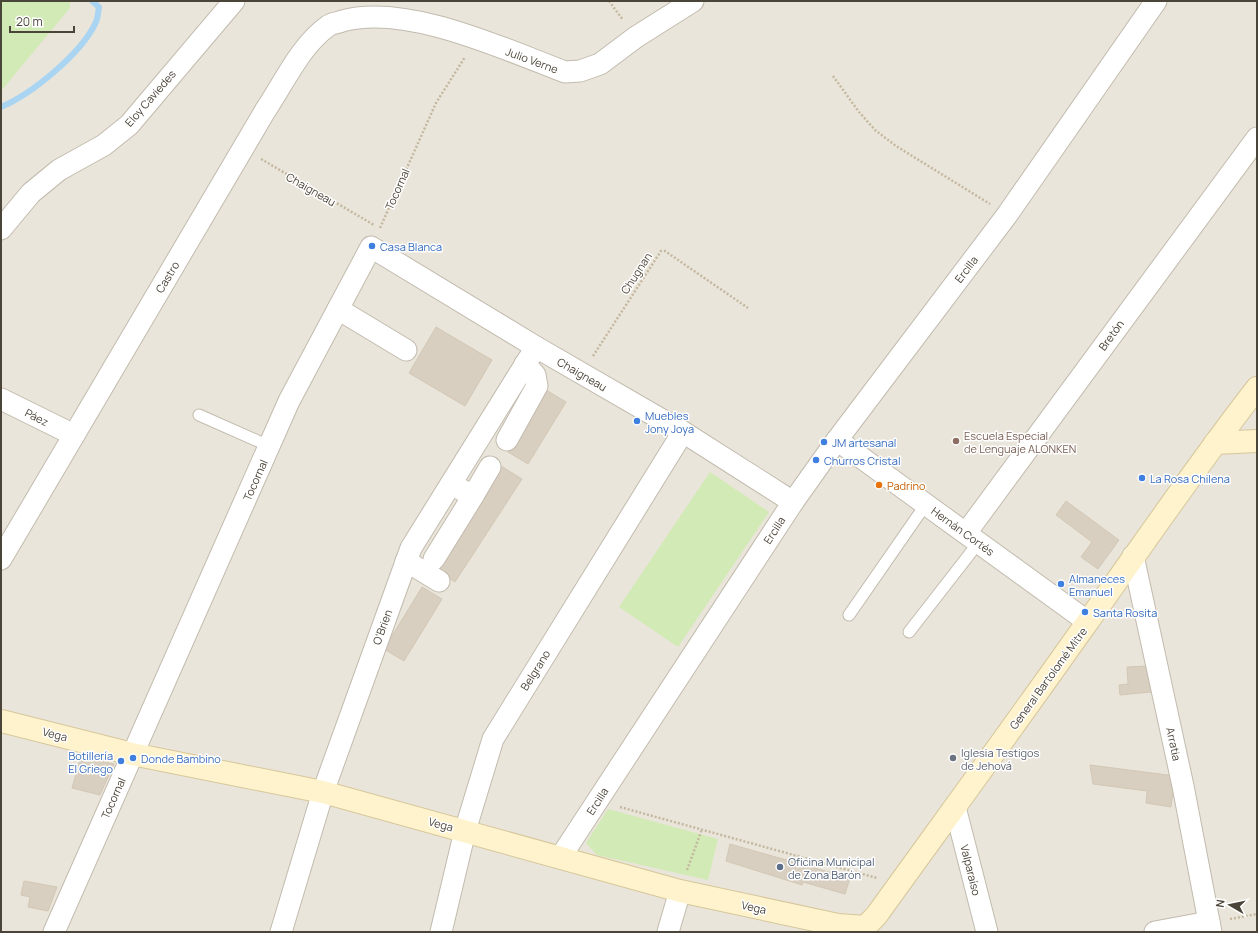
<svg xmlns="http://www.w3.org/2000/svg" width="1258" height="933" viewBox="0 0 1258 933" font-family="Manrope,sans-serif">
<style>
.residential{fill:#eae5da}
.green{fill:#d2eab5}
.lines{fill:none;stroke-linecap:round;stroke-linejoin:round}
.stream{stroke:#a9d4f2;stroke-width:6}
.building{fill:#d8cfc1;stroke:#d3c7b4}
.lane-casing{stroke:#c2bbae;stroke-width:13}
.street-casing{stroke:#c2bbae;stroke-width:23}
.secondary-casing{stroke:#d6c79b;stroke-width:24}
.path{stroke:#c4b79f;stroke-width:2.5;stroke-dasharray:2 2;stroke-linecap:butt}
.lane{stroke:#fff;stroke-width:11}
.street{stroke:#fff;stroke-width:21}
.secondary{stroke:#fff3cd;stroke-width:22}
.shop-dot{fill:#3f7fe0;stroke:#fff;stroke-width:1.5}
.education-dot{fill:#8d6e63;stroke:#fff;stroke-width:1.5}
.food-dot{fill:#e8710a;stroke:#fff;stroke-width:1.5}
.worship-dot{fill:#6b7280;stroke:#fff;stroke-width:1.5}
.service-dot{fill:#5c6f8a;stroke:#fff;stroke-width:1.5}
.labels{text-anchor:middle;dominant-baseline:central;stroke-width:3;stroke-linejoin:round;paint-order:stroke}
.street-label{font-size:11px;fill:#4b4439;stroke:#fff}
.shop-label{font-size:11px;fill:#366cbe;stroke:#fff;text-anchor:start}
.education-label{font-size:11px;fill:#785e54;stroke:#fff;text-anchor:start}
.food-label{font-size:11px;fill:#c56008;stroke:#fff;text-anchor:start}
.worship-label{font-size:11px;fill:#5b616d;stroke:#fff;text-anchor:start}
.service-label{font-size:11px;fill:#4e5e75;stroke:#fff;text-anchor:start}
</style>
<rect width="100%" height="100%" fill="#f6f3ec"/>
<polygon class="residential" points="62,1 1257,1 1257,932 1,932 1,79"/>
<g class="green">
<polygon points="1,1 70,1 70,8 1,91"/>
<polygon points="710,472 769,512 678,647 619,607"/>
<polygon points="608,809 718,839 708,880 597,855 586,843"/>
</g>
<g class="lines">
<path class="stream" d="M 1,107 C 32,94 82,53 96,22 C 98,18 98,12 99,7 L 92,1"/>
</g>
<g class="building">
<polygon points="436,327 492,360 465,406 409,373"/>
<polygon points="546,390 566,402 528,464 508,452"/>
<polygon points="501,466 522,479 455,582 434,568"/>
<polygon points="1066,501 1119,540 1098,569 1081,557 1092,542 1056,515"/>
<polygon points="422,587 442,599 404,661 384,649"/>
<polygon points="1147,666 1151,692 1120,695 1119,685 1128,684 1127,667"/>
<polygon points="81,756 114,764 100,795 72,788"/>
<polygon points="1090,765 1175,776 1171,807 1146,803 1147,791 1093,784"/>
<polygon points="730,844 850,878 845,894 803,882 802,885 726,861"/>
<polygon points="24,881 57,887 48,911 28,907 30,897 21,895"/>
</g>
<g class="lines">
<defs>
<g id="lane">
<polyline points="199,415 269,446"/>
<polyline points="849,615 926,504"/>
<polyline points="909,632 979,542"/>
</g>
<g id="street">
<polyline points="1,229 31,193 59,170 104,145 129,125 234,1"/>
<polyline points="338,309 406,350"/>
<polyline points="1,399 74,435"/>
<polyline points="507,440 537,386 535,375 525,364"/>
<polyline points="837,440 1088,622"/>
<polyline points="473,496 490,467"/>
<polyline points="966,533 1257,138"/>
<polyline points="1133,556 1183,786 1211,932"/>
<path d="M 1,559 L 265,111 C 284,83 300,46 328,26 C 332,23 338,23 342,21 C 406,3 504,49 565,72 L 580,71 L 600,64 L 636,37 L 693,1"/>
<polyline points="434,559 473,496 451,484"/>
<polyline points="406,561 439,581"/>
<polyline points="955,807 987,932"/>
<polyline points="560,858 793,502 837,440 1007,215 1156,1"/>
<polyline points="54,932 289,401 371,247 536,347 683,432 793,502"/>
<polyline points="281,932 323,792 411,548 536,347"/>
<polyline points="441,932 465,831 493,739 683,432"/>
<polyline points="668,932 680,891"/>
<polyline points="1155,932 1209,922"/>
</g>
<g id="secondary">
<polyline points="1215,443 1257,441"/>
<path d="M 1,721 L 132,754 L 323,792 L 680,891 L 838,925 L 865,927 L 876,916 C 946,819 1017,722 1086,624 C 1143,545 1197,465 1257,388"/>
</g>
</defs>
<use href="#lane" class="lane-casing"/>
<use href="#street" class="street-casing"/>
<use href="#secondary" class="secondary-casing"/>
<g class="path">
<polyline points="609,1 623,20"/>
<polyline points="833,76 859,112 875,130 896,146 990,204"/>
<polyline points="261,159 374,225"/>
<polyline points="380,228 436,103 465,57"/>
<polyline points="593,356 661,251 665,251 748,308"/>
<polyline points="620,807 877,878"/>
<polyline points="687,870 702,829"/>
<polyline points="1230,919 1257,914"/>
</g>
<use href="#lane" class="lane"/>
<use href="#street" class="street"/>
<use href="#secondary" class="secondary"/>
</g>
<g class="shop-dot">
<circle cx="372" cy="246" r="4"/>
<circle cx="637" cy="421" r="4"/>
<circle cx="824" cy="442" r="4"/>
<circle cx="816" cy="460" r="4"/>
<circle cx="1142" cy="478" r="4"/>
<circle cx="1061" cy="584" r="4"/>
<circle cx="1085" cy="612" r="4"/>
<circle cx="133" cy="758" r="4"/>
<circle cx="121" cy="761" r="4"/>
</g>
<circle class="education-dot" cx="956" cy="441" r="4"/>
<circle class="food-dot" cx="879" cy="485" r="4"/>
<circle class="worship-dot" cx="953" cy="758" r="4"/>
<circle class="service-dot" cx="780" cy="867" r="4"/>
<g class="labels">
<g class="street-label">
<text transform="translate(532 60) rotate(20)">Julio Verne</text>
<text transform="translate(150 98) rotate(-49)">Eloy Caviedes</text>
<text transform="translate(311 189) rotate(30)">Chaigneau</text>
<text transform="translate(397 189) rotate(-66)">Tocornal</text>
<text transform="translate(966 269) rotate(-53)">Ercilla</text>
<text transform="translate(636 273) rotate(-57)">Chugnan</text>
<text transform="translate(167 277) rotate(-59)">Castro</text>
<text transform="translate(1111 335) rotate(-54)">Bretón</text>
<text transform="translate(582 374) rotate(30)">Chaigneau</text>
<text transform="translate(37 417) rotate(27)">Páez</text>
<text transform="translate(255 480) rotate(-66)">Tocornal</text>
<text transform="translate(774 530) rotate(-57)">Ercilla</text>
<text transform="translate(963 531) rotate(36)">Hernán Cortés</text>
<text transform="translate(382 627) rotate(-70)">O'Brien</text>
<text transform="translate(535 670) rotate(-58)">Belgrano</text>
<text transform="translate(1048 678) rotate(-54)">General Bartolomé Mitre</text>
<text transform="translate(55 734) rotate(14)">Vega</text>
<text transform="translate(1174 744) rotate(78)">Arratia</text>
<text transform="translate(113 798) rotate(-66)">Tocornal</text>
<text transform="translate(597 801) rotate(-57)">Ercilla</text>
<text transform="translate(441 824) rotate(15)">Vega</text>
<text transform="translate(971 870) rotate(76)">Valparaíso</text>
<text transform="translate(754 907) rotate(12)">Vega</text>
</g>
<g class="shop-label">
<text x="380" y="246">Casa Blanca</text>
<text x="645" y="415">Muebles<tspan x="645" dy="13">Jony Joya</tspan></text>
<text x="832" y="442">JM artesanal</text>
<text x="824" y="460">Churros Cristal</text>
<text x="1150" y="478">La Rosa Chilena</text>
<text x="1069" y="578">Almaneces<tspan x="1069" dy="13">Emanuel</tspan></text>
<text x="1093" y="612">Santa Rosita</text>
<text x="113" y="755" text-anchor="end">Botillería<tspan x="113" dy="13">El Griego</tspan></text>
<text x="141" y="758">Donde Bambino</text>
</g>
<g class="education-label">
<text x="964" y="435">Escuela Especial<tspan x="964" dy="13">de Lenguaje ALONKEN</tspan></text>
</g>
<g class="food-label">
<text x="887" y="485">Padrino</text>
</g>
<g class="worship-label">
<text x="961" y="752">Iglesia Testigos<tspan x="961" dy="13">de Jehová</tspan></text>
</g>
<g class="service-label">
<text x="788" y="861">Oficina Municipal<tspan x="788" dy="13">de Zona Barón</tspan></text>
</g>
</g>
<rect width="1258" height="933" fill="none" stroke="#4b4439" stroke-width="4"/>
<g transform="translate(1230 905) rotate(279)" stroke="#ffffff" stroke-width="3" paint-order="stroke">
<path d="M0-3L7 15L0 10L-7 15Z" fill="#4b4439"/>
<text y="-6" font-size="11" font-weight="bold" text-anchor="middle" fill="#4b4439">N</text>
</g>
<path d="M10 26v6h64v-6" fill="none" stroke="#4b4439" stroke-width="2"/>
<text x="16" y="26" font-size="12" fill="#4b4439" stroke="#ffffff" stroke-width="3" paint-order="stroke">20 m</text>
</svg>
